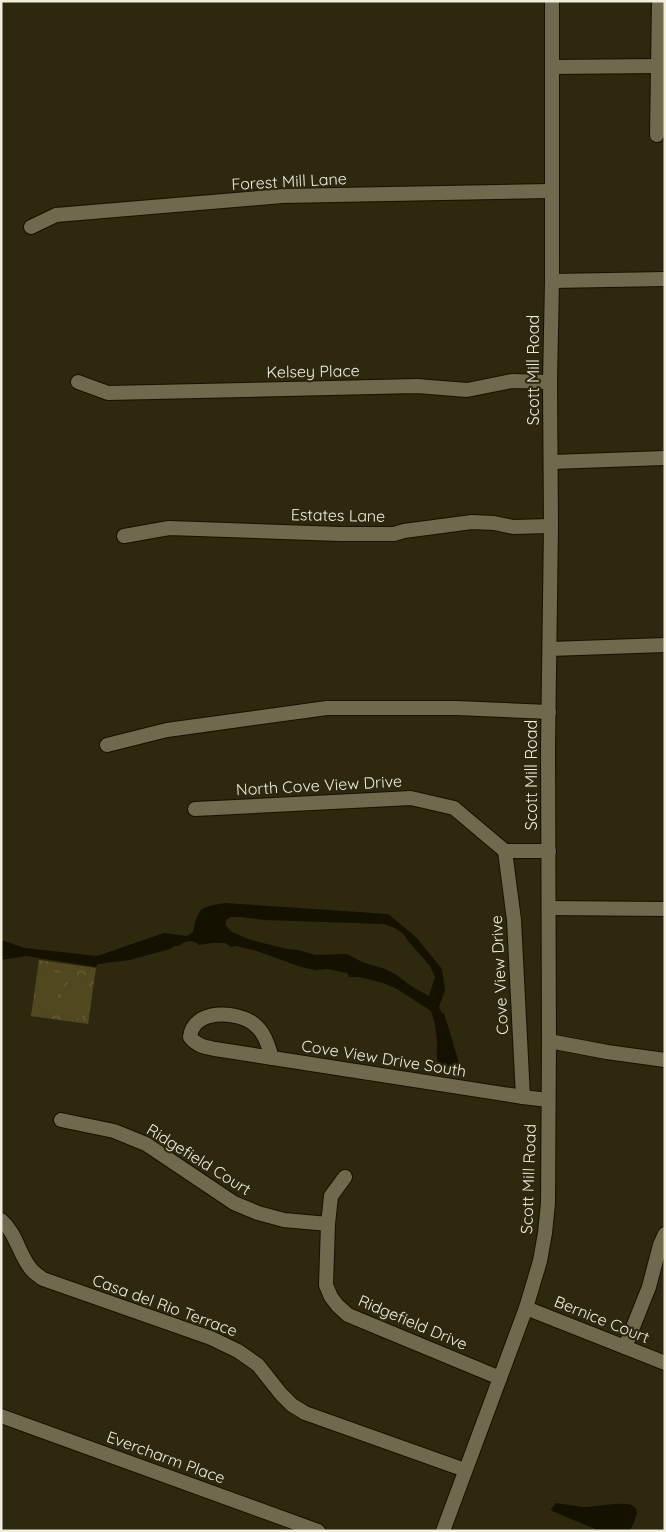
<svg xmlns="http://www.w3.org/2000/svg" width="666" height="1532" viewBox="0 0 666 1532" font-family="Quicksand,sans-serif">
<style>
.forest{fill:url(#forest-crowns)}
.garden{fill:#51481f}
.water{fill:#151101;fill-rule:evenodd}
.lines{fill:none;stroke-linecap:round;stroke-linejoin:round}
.minor-casing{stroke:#171100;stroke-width:16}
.minor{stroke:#6f694e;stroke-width:14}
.labels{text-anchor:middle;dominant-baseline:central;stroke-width:4.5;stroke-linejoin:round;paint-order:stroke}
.street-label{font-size:16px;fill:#f1eede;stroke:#2e280f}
</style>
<defs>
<pattern id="forest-crowns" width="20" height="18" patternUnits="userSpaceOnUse" patternTransform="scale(1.25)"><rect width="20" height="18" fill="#51481f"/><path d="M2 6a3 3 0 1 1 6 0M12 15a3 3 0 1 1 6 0" fill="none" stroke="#6a633f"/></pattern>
</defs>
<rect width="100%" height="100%" fill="#2e280f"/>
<polygon class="forest" points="39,960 96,968 88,1024 31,1016"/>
<g class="garden">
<polygon points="41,970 61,973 55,1015 36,1012"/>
<polygon points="69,974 88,977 82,1019 63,1016"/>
</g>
<g class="water">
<path d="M 225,903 L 388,914 L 416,937 L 442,969 L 445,990 L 439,1007 L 442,1013 L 444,1013 L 462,1073 L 439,1068 C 436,1057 437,1054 437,1044 C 437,1035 434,1018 431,1011 L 397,989 L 383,983 L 359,977 L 349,977 L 347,973 L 327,969 L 316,970 L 301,967 L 257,951 L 236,946 L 231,947 L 225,943 L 212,943 L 199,945 C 193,939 185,941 179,946 L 174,946 L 170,949 L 130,960 L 98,964 L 96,967 L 26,956 L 1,960 L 1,940 L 25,948 L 97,956 L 164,933 L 187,936 L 193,932 C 198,908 200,907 225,903 ZM 231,917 L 241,917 L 264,920 L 384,924 C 394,927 403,931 408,941 L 430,966 L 435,977 L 429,996 L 411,986 L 395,974 L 385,969 L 362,962 L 347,954 L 315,955 L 298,950 L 287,949 L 251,940 L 232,932 L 226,926 L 226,920 Z"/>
<path d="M 556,1503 C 565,1504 574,1506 583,1507 C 594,1508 631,1498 636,1509 C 639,1514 632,1526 630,1531 L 600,1531 L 552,1511 L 551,1509 Z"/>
</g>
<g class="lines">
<defs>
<g id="minor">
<polyline points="552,67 659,66"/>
<polyline points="657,135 659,1"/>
<polyline points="31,227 56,215 282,196 551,191"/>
<polyline points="552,281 665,279"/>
<polyline points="78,382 108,393 417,386 467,390 512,381 550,382"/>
<polyline points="551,462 665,458"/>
<polyline points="124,536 169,528 340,534 394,534 404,531 472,522 494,523 513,527 551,526"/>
<polyline points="550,649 665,645"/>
<polyline points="107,745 167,730 327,708 456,708 549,712"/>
<polyline points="195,809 411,798 454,808 505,851 549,851"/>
<polyline points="505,851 514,920 523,1097"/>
<polyline points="549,908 665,909"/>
<polyline points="549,1041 607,1052 665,1060"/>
<path d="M 272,1058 C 268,1045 265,1033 254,1024 C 236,1010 193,1009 190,1037 C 197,1046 205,1047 215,1049 L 523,1097 L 548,1100"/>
<polyline points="61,1120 114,1131 146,1144 234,1203 258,1213 284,1220 328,1224"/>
<polyline points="345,1177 331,1196 328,1224 326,1285 331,1297 338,1306 348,1315 500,1378"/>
<path d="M 1,1220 C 17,1234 18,1253 31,1269 C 34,1273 39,1276 43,1279 L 211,1338 L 238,1351 L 258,1365 L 281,1394 L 292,1405 L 305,1413 L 465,1470"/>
<polyline points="526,1308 665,1363"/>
<polyline points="625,1347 649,1287 660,1245 665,1234"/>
<polyline points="1,1416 318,1531"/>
<polyline points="443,1531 526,1308 540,1261 545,1233 548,1203 549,1041 548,747 551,526 550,382 552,281 552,1"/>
</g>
</defs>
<use href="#minor" class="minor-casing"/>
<use href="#minor" class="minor"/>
</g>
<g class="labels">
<g class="street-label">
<text transform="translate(289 181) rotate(-3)">Forest Mill Lane</text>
<text transform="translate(533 370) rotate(-90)">Scott Mill Road</text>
<text transform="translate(313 371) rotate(-1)">Kelsey Place</text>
<text transform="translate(338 515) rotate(1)">Estates Lane</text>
<text transform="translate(531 775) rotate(-90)">Scott Mill Road</text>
<text transform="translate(319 785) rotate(-3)">North Cove View Drive</text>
<text transform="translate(499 975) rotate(-93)">Cove View Drive</text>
<text transform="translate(384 1058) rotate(9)">Cove View Drive South</text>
<text transform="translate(199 1159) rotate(32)">Ridgefield Court</text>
<text transform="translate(528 1179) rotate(-88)">Scott Mill Road</text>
<text transform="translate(165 1305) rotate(20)">Casa del Rio Terrace</text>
<text transform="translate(602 1319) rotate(22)">Bernice Court</text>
<text transform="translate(413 1322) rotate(23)">Ridgefield Drive</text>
<text transform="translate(166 1457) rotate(20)">Evercharm Place</text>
</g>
</g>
<rect width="666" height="1532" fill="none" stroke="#f1eede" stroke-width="5"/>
</svg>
